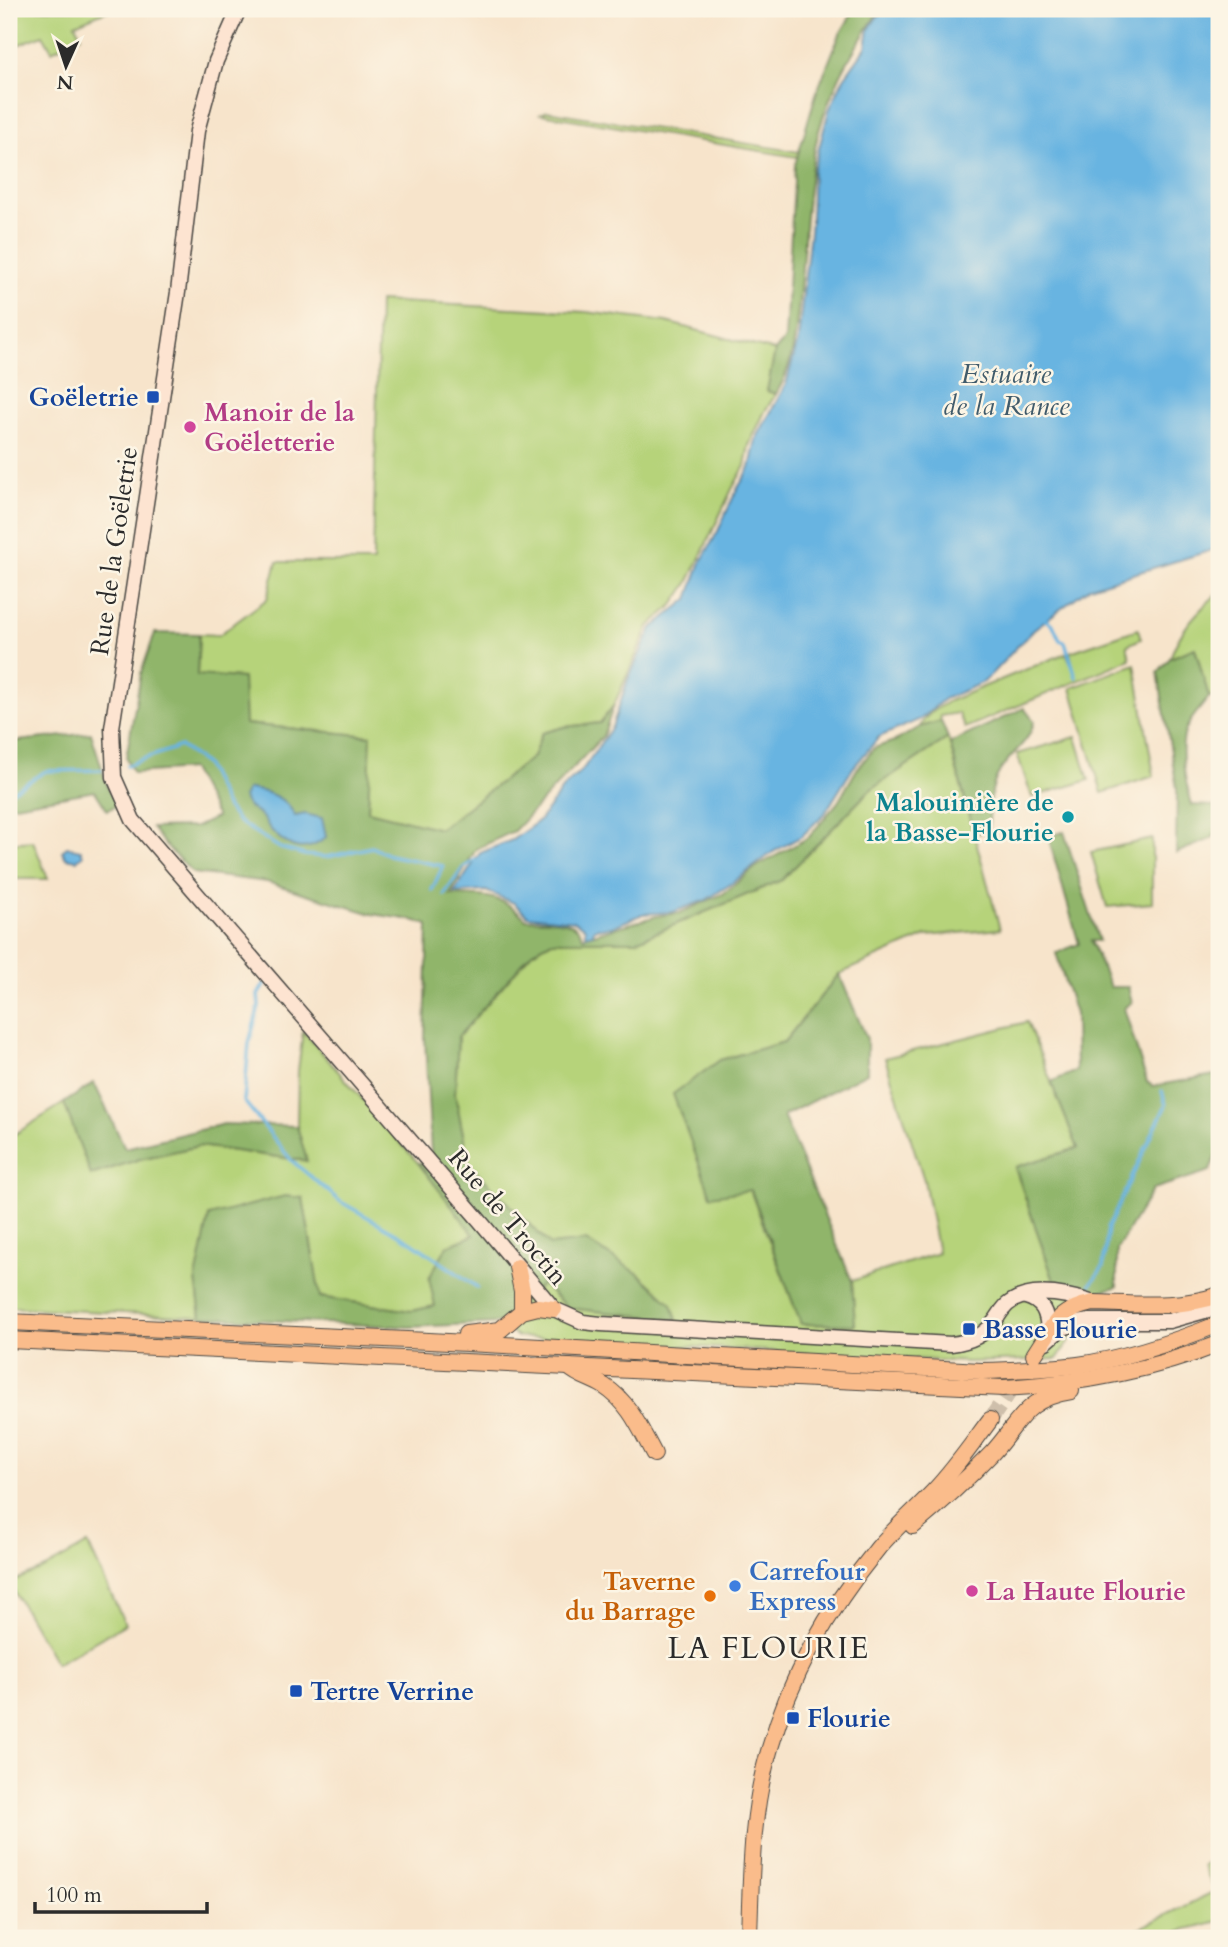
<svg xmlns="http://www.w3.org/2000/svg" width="1228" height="1947" viewBox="0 0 1228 1947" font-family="Cardo,serif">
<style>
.green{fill:#b6d37a;stroke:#707f52;stroke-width:2}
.forest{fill:#90b56a;stroke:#5e704a;stroke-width:2}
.water{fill:#67b4e1;stroke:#497086;stroke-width:2}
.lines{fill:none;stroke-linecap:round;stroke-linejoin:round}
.stream{stroke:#67b4e1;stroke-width:3.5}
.primary-tunnel{stroke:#cebfab;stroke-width:16;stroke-dasharray:16 8;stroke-linecap:butt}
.secondary-casing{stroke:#4a4743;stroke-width:17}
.primary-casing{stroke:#4a4743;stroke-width:18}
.secondary{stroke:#fde4d1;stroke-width:14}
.primary{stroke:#fabc8b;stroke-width:16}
.transit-dot{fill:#1a4fb4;stroke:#fcf5e5;stroke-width:2.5}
.hotel-dot{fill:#d1479c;stroke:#fcf5e5;stroke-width:2.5}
.culture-dot{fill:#0f9aa8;stroke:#fcf5e5;stroke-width:2.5}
.shop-dot{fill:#3f7fe0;stroke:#fcf5e5;stroke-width:2.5}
.food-dot{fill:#e8710a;stroke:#fcf5e5;stroke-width:2.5}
.labels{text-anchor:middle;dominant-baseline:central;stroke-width:5;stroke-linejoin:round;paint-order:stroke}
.transit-label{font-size:26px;font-weight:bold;fill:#164399;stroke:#fcf5e5;text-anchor:start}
.hotel-label{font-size:26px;font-weight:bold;fill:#b23c85;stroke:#fcf5e5;text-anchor:start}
.street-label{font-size:26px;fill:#2b2b2b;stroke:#fcf5e5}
.culture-label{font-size:26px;font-weight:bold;fill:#0d838f;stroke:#fcf5e5;text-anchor:end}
.shop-label{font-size:26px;font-weight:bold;fill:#366cbe;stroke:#fcf5e5;text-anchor:start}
.food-label{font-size:26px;font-weight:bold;fill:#c56008;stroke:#fcf5e5;text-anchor:end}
.water-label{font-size:28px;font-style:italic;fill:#405b6b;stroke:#fcf5e5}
.quarter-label{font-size:30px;letter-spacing:2px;fill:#2b2b2b;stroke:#fcf5e5}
</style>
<rect width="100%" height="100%" fill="#fcf5e5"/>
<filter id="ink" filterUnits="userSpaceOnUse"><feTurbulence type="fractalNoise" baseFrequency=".0143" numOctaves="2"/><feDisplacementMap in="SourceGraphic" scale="14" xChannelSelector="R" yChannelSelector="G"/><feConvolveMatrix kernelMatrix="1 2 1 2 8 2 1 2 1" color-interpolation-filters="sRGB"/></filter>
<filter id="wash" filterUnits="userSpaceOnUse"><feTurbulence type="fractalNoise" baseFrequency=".00686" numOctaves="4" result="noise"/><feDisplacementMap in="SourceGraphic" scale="28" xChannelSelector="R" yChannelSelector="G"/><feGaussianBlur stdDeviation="1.57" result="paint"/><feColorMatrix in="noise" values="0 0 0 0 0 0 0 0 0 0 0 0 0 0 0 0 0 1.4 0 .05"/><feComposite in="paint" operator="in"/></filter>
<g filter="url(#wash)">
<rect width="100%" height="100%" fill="#f7e4cb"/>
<g class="green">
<polygon points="9,9 111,9 75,24 81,36 52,51 43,35 15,46 12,38 9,39"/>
<polygon points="547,111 799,152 797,157 541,114"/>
<polygon points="379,301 586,312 666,322 775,351 767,391 776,394 765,411 749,445 745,466 732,489 688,583 673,605 649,626 614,705 600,723 564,727 542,733 533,757 440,829 368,811 370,736 245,724 197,675 199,634 219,635 267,599 277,562 373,562"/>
<path d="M 1219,592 L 1219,696 L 1209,697 L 1195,648 L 1170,658 C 1181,628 1196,613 1219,592 Z"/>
<path d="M 1138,629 L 1141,639 L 1127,645 L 1130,659 L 965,728 L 958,713 L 940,716 L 941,721 L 920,727 C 925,714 938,708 949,701 L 1066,653 L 1073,667 L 1070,652 Z"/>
<polygon points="1135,664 1154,776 1102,793 1071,688"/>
<polygon points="1076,737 1089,780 1032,797 1017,754"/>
<polygon points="948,738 1000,929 926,936 839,974 784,1042 720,1060 750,1190 801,1324 855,1325 852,1281 938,1253 924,1180 885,1058 1027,1022 1078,1148 1015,1168 1054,1281 1092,1293 1074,1333 1057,1359 968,1362 518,1337 499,1323 542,1284 568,1308 676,1319 550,1245 469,1164 455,1094 458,1037 532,952 552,941 636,941 782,880 870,790"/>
<polygon points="1152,839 1152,903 1107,907 1091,852"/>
<polygon points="33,841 48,879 9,879 9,843"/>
<polygon points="303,1031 419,1164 475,1235 435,1306 411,1311 320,1297 303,1198 196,1279 201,1317 9,1307 9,1138 64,1103 91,1175 140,1159 199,1146 306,1161 297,1126 298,1071"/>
<polygon points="88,1544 125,1624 56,1664 9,1583 45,1568"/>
<polygon points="1219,1857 1219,1921 1152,1938 1120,1938 1215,1891 1203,1865"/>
</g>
<g class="forest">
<path d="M 855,9 L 880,9 C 851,53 823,100 814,153 C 805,202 804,253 799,302 C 796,333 793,368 776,394 L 767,391 L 775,351 L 785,339 L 795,165 L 816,94 L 840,34 Z"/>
<path d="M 155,633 L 199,634 L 197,675 L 243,678 L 245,724 L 371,736 L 368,811 L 440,829 L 533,757 L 542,733 L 564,727 L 600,723 L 614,705 L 603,736 L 514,831 L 476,849 L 450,895 C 482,896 501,893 526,919 C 545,921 576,916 583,937 L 657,916 L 680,913 L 723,894 L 756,867 L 809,837 L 838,802 L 857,769 L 874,748 L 897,740 L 920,727 L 941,721 L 948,738 L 870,790 L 782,880 L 636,941 L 552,941 L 532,952 L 458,1037 L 455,1094 L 469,1164 L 550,1245 L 586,1241 L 639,1274 L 672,1304 L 677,1320 L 568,1308 L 542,1284 L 499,1323 L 409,1327 L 201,1317 L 196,1279 L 209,1216 L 285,1196 L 303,1198 L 320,1297 L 411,1311 L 435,1306 L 429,1278 L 447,1246 L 474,1235 L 419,1164 L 431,1154 L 425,1038 L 428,925 L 413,920 L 372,914 L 267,882 L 193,873 L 165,845 L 152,828 L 196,827 L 217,817 L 191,769 L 133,773 L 126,758 L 141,673 Z"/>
<path d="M 1195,648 L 1209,697 C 1202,707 1191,717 1186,729 C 1178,749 1186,785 1192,805 L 1214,806 L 1219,820 L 1219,830 L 1211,839 L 1176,853 L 1177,789 L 1158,672 L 1170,658 Z"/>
<path d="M 1024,708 L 1034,721 C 1030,743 1011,752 1000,771 C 989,788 989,812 989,831 L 974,834 L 950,743 Z"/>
<polygon points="91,733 109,791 118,805 107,810 95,791 9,806 9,742"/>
<polygon points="1064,832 1099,941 1091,941 1110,987 1128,987 1132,1002 1124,1008 1147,1082 1153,1086 1215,1075 1219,1103 1219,1147 1210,1171 1153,1189 1117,1249 1117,1287 1092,1293 1054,1281 1015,1167 1078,1148 1051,1082 1076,1071 1075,1014 1056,953 1079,944 1048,836"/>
<polygon points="839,974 867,1039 867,1073 783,1116 852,1281 855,1325 801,1324 751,1190 711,1196 673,1094 720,1060 784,1042"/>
<polygon points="94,1083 125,1148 224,1124 297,1126 307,1161 199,1146 140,1159 91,1175 64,1103"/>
</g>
<g class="water">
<polygon points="889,9 1219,9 1219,548 1090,587 1034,629 984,682 944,699 921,719 879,737 853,768 825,813 802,836 773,852 731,884 706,900 673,912 643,914 612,927 594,929 593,934 585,935 585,928 574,921 528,916 514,903 486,891 454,893 480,853 512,840 540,820 563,788 583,769 612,727 628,679 652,628 688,599 701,562 718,531 736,491 750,468 756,439 786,384 798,340 811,222 813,171 829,110 844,78 866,47 869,29 877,17"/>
<path d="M 250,789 C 271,792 286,798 295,816 L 305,814 L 322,818 L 326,837 C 307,855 289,849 272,831 C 268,827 266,821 262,817 C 254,809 246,809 243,797 L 247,790 Z"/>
<polygon points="67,847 81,850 83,856 77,860 66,858 62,851"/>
</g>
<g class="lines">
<g class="stream">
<polyline points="1046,620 1053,625 1060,640 1065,642 1076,677"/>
<path d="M 127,766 C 143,757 162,754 180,746 L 205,764 L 227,808 L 239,822 L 280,848 L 305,855 L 327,857 L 372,847 L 389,855 L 443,866 L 432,890"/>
<polyline points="9,793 46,771 102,770"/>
<polyline points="444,895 463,868 475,860"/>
<polyline points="265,983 258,995 259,1006 249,1043 244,1101 292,1161 341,1202 410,1241 477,1287"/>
<polyline points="1090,1285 1103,1267 1108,1227 1166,1105 1162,1091"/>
</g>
</g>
</g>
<g filter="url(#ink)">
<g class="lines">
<polyline class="primary-tunnel" points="990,1420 1031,1360"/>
<defs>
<g id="secondary">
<path d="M 239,9 L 216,61 L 197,131 L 178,292 L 112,728 L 114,777 L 133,820 L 480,1221 L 554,1309 L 583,1322 L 601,1324 L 951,1344 C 968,1342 984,1336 994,1322 C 999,1316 1002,1309 1008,1304 C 1030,1286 1069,1295 1094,1303"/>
<path d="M 1026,1297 C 1043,1302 1047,1313 1048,1330"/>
<polyline points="1046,1342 1061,1329 1077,1323 1090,1321 1169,1321 1219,1307"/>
</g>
<g id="primary">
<polyline points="517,1267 522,1291 522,1311"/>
<path d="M 9,1322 L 429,1341 L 981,1371 C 1013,1370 1046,1369 1078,1365 C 1127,1358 1174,1342 1219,1324"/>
<polyline points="466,1334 500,1330 522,1311 538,1307 554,1309"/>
<path d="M 9,1340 L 1003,1388 C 1078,1384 1150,1371 1219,1344"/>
<path d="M 1034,1355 C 1053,1327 1056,1310 1094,1303 C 1135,1304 1179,1309 1219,1295"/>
<path d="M 569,1367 C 580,1377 592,1378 604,1386 C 629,1402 640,1428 654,1454"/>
<path d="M 913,1526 C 941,1503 968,1478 993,1452 C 1020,1422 1025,1398 1071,1391"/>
<path d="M 749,1938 C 751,1875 751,1810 770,1748 C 791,1674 830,1607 878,1548 C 895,1528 916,1510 934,1491 C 955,1469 972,1444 990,1420"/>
</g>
</defs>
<use href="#secondary" class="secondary-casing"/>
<use href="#primary" class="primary-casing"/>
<use href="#secondary" class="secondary"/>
<use href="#primary" class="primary"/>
</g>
</g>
<g class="transit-dot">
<rect x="146" y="390" width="14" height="14" rx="3.5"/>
<rect x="962" y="1322" width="14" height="14" rx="3.5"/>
<rect x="289" y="1684" width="14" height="14" rx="3.5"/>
<rect x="786" y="1711" width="14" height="14" rx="3.5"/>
</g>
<g class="hotel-dot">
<circle cx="190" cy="427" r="7"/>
<circle cx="972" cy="1591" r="7"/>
</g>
<circle class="culture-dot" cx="1068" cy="817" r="7"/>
<circle class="shop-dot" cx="735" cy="1586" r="7"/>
<circle class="food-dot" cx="710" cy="1596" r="7"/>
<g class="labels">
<g class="transit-label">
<text x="139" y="397" text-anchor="end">Goëletrie</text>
<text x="983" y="1329">Basse Flourie</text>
<text x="310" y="1691">Tertre Verrine</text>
<text x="807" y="1718">Flourie</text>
</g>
<g class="hotel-label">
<text x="204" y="412">Manoir de la<tspan x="204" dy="30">Goëletterie</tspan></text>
<text x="986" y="1591">La Haute Flourie</text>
</g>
<g class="street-label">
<text transform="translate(114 551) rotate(-82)">Rue de la Goëletrie</text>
<text transform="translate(508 1217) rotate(50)">Rue de Troctin</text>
</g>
<g class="culture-label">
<text x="1054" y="802">Malouinière de<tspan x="1054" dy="30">la Basse-Flourie</tspan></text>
</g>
<g class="shop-label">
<text x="749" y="1571">Carrefour<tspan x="749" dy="30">Express</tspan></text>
</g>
<g class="food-label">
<text x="696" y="1581">Taverne<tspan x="696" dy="30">du Barrage</tspan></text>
</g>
<g class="water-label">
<text x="1006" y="374">Estuaire<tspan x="1006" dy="32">de la Rance</tspan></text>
</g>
<g class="quarter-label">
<text x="769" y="1648">LA FLOURIE</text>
</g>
</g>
<rect width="1228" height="1947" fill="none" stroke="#fcf5e5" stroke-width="35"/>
<g transform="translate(66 66) rotate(183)" stroke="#fcf5e5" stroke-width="5" paint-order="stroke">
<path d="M0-5L12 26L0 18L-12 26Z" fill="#2b2b2b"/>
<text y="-10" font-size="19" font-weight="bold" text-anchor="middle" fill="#2b2b2b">N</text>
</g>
<path d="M35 1902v10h172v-10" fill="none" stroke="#2b2b2b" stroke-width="3.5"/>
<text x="46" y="1902" font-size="21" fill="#2b2b2b" stroke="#fcf5e5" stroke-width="5" paint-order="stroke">100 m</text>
</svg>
